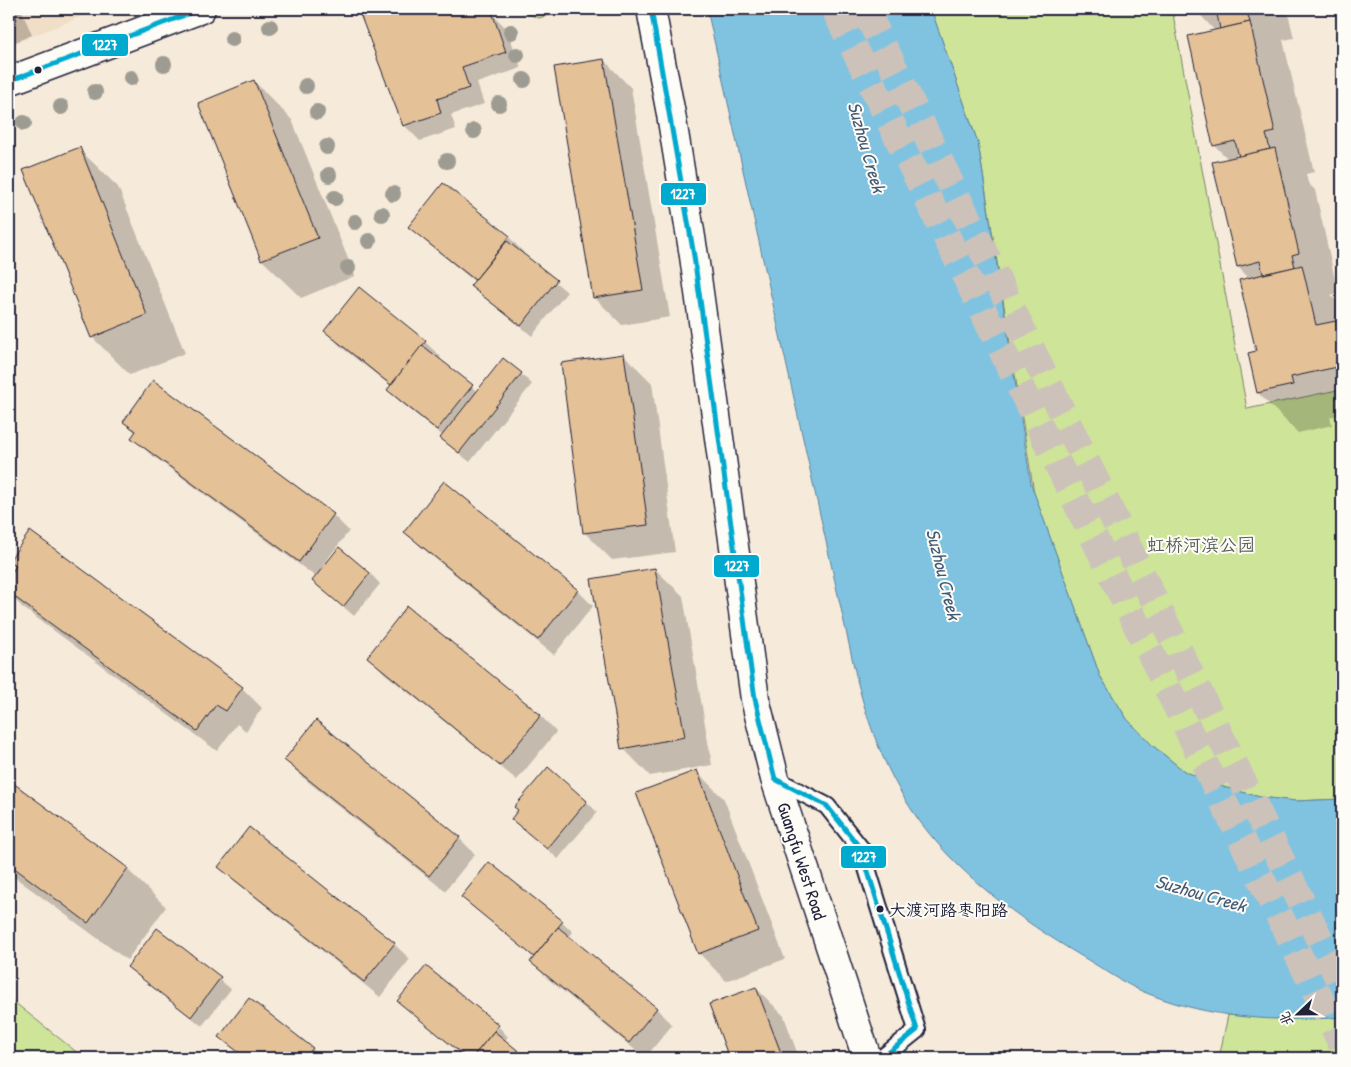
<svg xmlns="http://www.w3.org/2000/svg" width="1351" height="1067" viewBox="0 0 1351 1067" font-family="'Patrick Hand','LXGW WenKai TC',sans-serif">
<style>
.built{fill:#f1dec6}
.green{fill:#cee499;stroke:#78836a}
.water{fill:#80c3e1;stroke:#5a839f}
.shadow{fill:#0003}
.building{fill:#e4c196;stroke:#22223b}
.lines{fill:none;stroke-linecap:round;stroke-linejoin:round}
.highway-tunnel{stroke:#ccc2ba;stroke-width:28;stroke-dasharray:28 14;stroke-linecap:butt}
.lane-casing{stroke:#22223b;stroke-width:20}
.secondary-casing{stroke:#22223b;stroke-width:31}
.lane{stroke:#fdfcf7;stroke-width:16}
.secondary{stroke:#fdfcf7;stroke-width:28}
.bus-1-casing{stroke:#fdfcf7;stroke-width:9}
.bus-1{stroke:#00a9ce;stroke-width:5}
.tree{fill:#9e9c92}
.bus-dot{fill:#22223b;stroke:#fdfcf7;stroke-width:2}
.labels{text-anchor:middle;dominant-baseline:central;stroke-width:4;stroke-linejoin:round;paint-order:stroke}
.bus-label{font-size:17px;fill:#22223b;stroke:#fdfcf7;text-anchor:start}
.park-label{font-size:18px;fill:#565c57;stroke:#fdfcf7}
.street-label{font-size:18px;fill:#22223b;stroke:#fdfcf7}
.water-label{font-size:19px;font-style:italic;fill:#435a75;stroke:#fdfcf7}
.line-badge{stroke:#fdfcf7;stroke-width:2}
.badge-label{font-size:14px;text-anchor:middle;font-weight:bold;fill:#fff}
</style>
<rect width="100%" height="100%" fill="#f6eada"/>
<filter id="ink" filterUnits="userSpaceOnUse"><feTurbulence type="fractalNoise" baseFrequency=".02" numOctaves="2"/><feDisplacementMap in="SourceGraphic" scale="10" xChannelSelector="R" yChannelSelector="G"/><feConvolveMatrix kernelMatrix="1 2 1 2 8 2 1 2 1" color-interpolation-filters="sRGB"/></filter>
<g filter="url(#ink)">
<polygon class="built" points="9,9 101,9 9,45"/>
<g class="green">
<polygon points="515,9 572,9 539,18"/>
<polygon points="931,9 1172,9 1247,409 1342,389 1342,799 1295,801 1260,797 1219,786 1184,771 1152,745 1127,719 1100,676 1034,493 978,143"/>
<polygon points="9,998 84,1058 9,1058"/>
<path d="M 1228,1015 C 1266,1018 1304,1020 1342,1017 L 1342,1058 L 1219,1058 Z"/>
</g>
<path class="water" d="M 707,9 L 931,9 L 978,143 L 1031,484 L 1100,676 L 1127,719 L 1152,745 L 1184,771 L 1220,786 L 1260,797 L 1296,801 L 1342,799 L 1342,1017 C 1278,1023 1209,1018 1149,994 C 1130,987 1111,974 1093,963 C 1030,926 966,883 921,823 C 889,780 870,731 857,680 Z"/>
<g class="shadow">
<polygon points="9,9 21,9 32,35 9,45"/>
<polygon points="360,9 482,9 491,13 507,29 521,68 477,83 484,104 451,115 456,129 420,141 404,125"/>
<polygon points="1195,9 1287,9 1294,38 1283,40 1314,172 1306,174 1308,183 1315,190 1338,293 1331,295 1342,307 1342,414 1330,417 1332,425 1298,433 1258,393 1249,354 1257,352 1250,279 1238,267 1229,160 1214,145 1215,31"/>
<polygon points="604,60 631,88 670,317 622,325 594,297"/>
<polygon points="254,81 292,120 355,276 301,298 262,260 199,103"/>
<polygon points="79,149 118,187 185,353 130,375 92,337"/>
<polygon points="410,226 509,237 524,253 523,255 567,292 532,336 483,296 472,286 475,282 426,242"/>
<polygon points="326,331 425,342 441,357 439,359 478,392 521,374 532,384 470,462 452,448 441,438 443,436 399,401 388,390 391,386 341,347"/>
<polygon points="624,355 652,383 675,552 612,560 585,533 562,364"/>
<polygon points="154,382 333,515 349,531 323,565 370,573 380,584 354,616 314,581 316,577 149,453 133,438 136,433 124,422"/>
<polygon points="445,483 578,591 593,606 554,655 421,547 406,531"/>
<polygon points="10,561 242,688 262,708 246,731 237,724 217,751 22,607 9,593 9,578 17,567"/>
<polygon points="655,569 683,596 712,765 650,776 623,748"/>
<polygon points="408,608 541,716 556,732 517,780 384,673 369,657"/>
<polygon points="316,722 459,838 475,854 445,891 301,776 286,760"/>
<polygon points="696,771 724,799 785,959 726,981 699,953"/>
<polygon points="9,782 127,869 166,907 127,960 9,873"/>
<polygon points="586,801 597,812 558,859 513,819"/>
<polygon points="220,867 394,944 410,959 380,997 236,882"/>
<polygon points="463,897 562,922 573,932 569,937 657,1009 672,1025 645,1058 547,978 531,962 535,958"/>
<polygon points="157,930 231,989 202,1026 128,967"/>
<polygon points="756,988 784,1016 799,1058 730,1058 710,1005"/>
<polygon points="398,1001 494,1033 499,1027 508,1037 504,1041 525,1058 467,1058"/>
<polygon points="221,1037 312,1049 322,1058 245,1058"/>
</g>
<g class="building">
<polygon points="9,9 13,9 17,20 9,23"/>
<polygon points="358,9 485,9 492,12 506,52 462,67 469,88 437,99 441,113 403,126"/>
<polygon points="1216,9 1246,9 1250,22 1220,29"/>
<polygon points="1250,22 1275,132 1266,134 1270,149 1239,157 1235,141 1213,146 1188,36"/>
<polygon points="604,59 643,290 593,298 554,67"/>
<polygon points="254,80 318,238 261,260 198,103"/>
<polygon points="80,147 147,315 91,338 23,170"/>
<polygon points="1275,148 1299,253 1292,255 1295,267 1263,274 1260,261 1237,267 1212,162"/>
<polygon points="443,183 510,236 475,280 408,227"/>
<polygon points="507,241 557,280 521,326 470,286"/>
<polygon points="1302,265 1316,325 1336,321 1342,348 1342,366 1291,377 1293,385 1257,393 1248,353 1256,351 1239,280"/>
<polygon points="359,287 426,341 391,385 324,331"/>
<polygon points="422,345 473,385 437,430 387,390"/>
<polygon points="624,354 648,525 583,533 561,363"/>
<polygon points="503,358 522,373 459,453 440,438"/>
<polygon points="153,380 334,514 299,562 131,438 136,431 123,422"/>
<polygon points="444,481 578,590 538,640 404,532"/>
<polygon points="30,531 243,687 226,711 216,705 197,731 9,593 9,576 16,566 9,561"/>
<polygon points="339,547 370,573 343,607 312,581"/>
<polygon points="655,568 685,737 621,749 591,579"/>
<polygon points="407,606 541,715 500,766 367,657"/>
<polygon points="316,720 460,837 429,876 284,760"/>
<polygon points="548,767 587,801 547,849 511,819 518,810 514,807"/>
<polygon points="697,770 758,931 698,954 636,793"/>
<polygon points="9,780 128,868 88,923 9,864"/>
<polygon points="249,827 395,943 364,982 218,867"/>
<polygon points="489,862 563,921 534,957 461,897"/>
<polygon points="558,927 657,1008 629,1043 530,962"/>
<polygon points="157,928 221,977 191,1017 127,967"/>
<polygon points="426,966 499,1025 472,1058 467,1058 397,1001"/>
<polygon points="756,987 783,1058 729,1058 709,1004"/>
<polygon points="249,998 313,1048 305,1058 246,1058 219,1037"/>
<polygon points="494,1031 527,1058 472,1058"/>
</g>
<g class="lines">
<g class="highway-tunnel">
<polyline points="835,9 1342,1044"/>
<polyline points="865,9 1342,985"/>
</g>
<defs>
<polyline id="lane" points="775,779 827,806 861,849 917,1030 882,1058"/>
<g id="secondary">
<polyline points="651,9 671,114 694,256 755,699 775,779 867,1058"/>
<polyline points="9,81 201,9"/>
</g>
</defs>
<use href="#lane" class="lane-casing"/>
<use href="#secondary" class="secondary-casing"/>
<use href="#lane" class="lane"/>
<use href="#secondary" class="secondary"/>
<defs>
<g id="bus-1">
<polyline points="651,9 694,256 755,699 775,779 827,806 861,849 917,1030 882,1058"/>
<polyline points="9,81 201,9"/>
</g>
</defs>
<use href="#bus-1" class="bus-1-casing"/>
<use href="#bus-1" class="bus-1"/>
</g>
<g class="tree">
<circle cx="270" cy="27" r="8"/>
<circle cx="511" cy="32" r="8"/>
<circle cx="232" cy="39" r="8"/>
<circle cx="517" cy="55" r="8"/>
<circle cx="164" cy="64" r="8"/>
<circle cx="131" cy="78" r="8"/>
<circle cx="524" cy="80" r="8"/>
<circle cx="306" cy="86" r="8"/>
<circle cx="95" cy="92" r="8"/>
<circle cx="499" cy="104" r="8"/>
<circle cx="61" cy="107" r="8"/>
<circle cx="317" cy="112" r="8"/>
<circle cx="24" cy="123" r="8"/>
<circle cx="474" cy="131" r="8"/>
<circle cx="327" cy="147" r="8"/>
<circle cx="447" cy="161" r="8"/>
<circle cx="329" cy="175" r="8"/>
<circle cx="393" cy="194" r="8"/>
<circle cx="335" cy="198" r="8"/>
<circle cx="382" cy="214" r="8"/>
<circle cx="355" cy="222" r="8"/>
<circle cx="369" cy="241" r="8"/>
<circle cx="348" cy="268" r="8"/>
</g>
</g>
<g class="bus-dot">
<circle cx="38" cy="70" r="4.5"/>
<circle cx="880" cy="909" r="4.5"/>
</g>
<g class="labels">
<g class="bus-label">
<text x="889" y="909">大渡河路枣阳路</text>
</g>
<g class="park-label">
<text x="1201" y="544">虹桥河滨公园</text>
</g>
<g class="street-label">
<text transform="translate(802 861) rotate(72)">Guangfu West Road</text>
</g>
<g class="water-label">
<text transform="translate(867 147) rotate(74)">Suzhou Creek</text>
<text transform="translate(944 574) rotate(76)">Suzhou Creek</text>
<text transform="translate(1201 893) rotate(16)">Suzhou Creek</text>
</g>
</g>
<g class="line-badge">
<rect x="81" y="33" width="48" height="24" rx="5" fill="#00a9ce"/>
<rect x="660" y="182" width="47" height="24" rx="5" fill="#00a9ce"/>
<rect x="713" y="554" width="47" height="24" rx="5" fill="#00a9ce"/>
<rect x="840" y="845" width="47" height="24" rx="5" fill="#00a9ce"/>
</g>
<g class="badge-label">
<text x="105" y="50">1227</text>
<text x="683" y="199">1227</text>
<text x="737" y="571">1227</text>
<text x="864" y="862">1227</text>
</g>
<rect width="1351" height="1067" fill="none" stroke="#fdfcf7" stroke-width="30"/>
<rect x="15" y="15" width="1321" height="1037" fill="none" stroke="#22223b" stroke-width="2" filter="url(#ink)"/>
<g transform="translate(1298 1014) rotate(248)" stroke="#fdfcf7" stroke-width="4" paint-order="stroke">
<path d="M0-4L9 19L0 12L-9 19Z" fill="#22223b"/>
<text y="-8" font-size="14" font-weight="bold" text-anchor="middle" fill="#22223b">北</text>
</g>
</svg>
